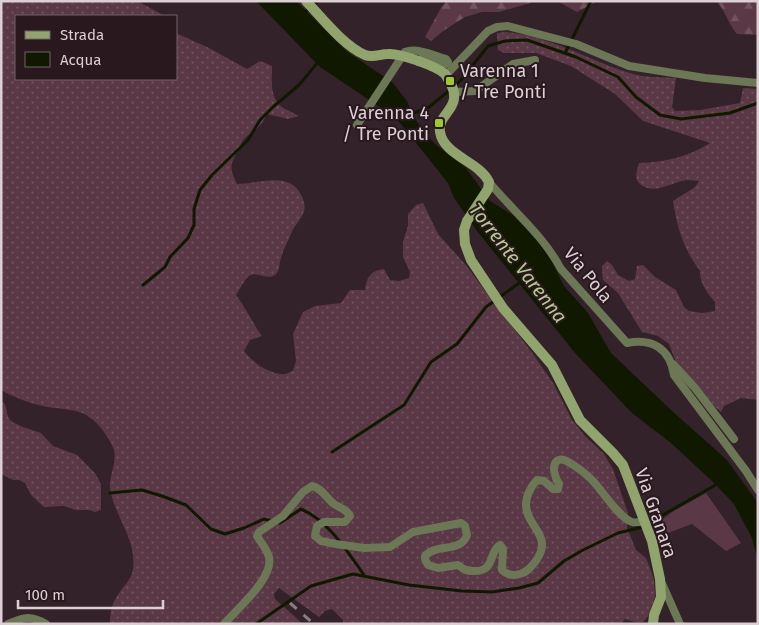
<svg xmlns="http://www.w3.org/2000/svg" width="759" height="625" viewBox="0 0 759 625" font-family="'Fira Sans',sans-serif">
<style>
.grass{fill:url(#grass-dots)}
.forest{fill:url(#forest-firs)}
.garden{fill:#5a3846}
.water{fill:#101900}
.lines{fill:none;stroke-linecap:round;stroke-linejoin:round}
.stream{stroke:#101900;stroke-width:3}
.street{stroke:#6b7755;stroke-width:8}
.secondary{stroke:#91a46d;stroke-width:10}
.rail{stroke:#8a7c81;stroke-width:3;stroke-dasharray:9 9;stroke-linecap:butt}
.poi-dot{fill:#a0c92c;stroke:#29191f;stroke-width:2}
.labels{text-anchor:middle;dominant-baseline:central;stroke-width:4;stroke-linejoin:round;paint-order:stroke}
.poi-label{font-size:18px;fill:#dcd0d4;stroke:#29191f;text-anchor:start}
.street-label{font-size:18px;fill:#dcd0d4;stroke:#29191f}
.water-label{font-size:19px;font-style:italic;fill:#b5cb8d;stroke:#29191f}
</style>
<defs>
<pattern id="grass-dots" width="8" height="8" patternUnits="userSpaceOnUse" patternTransform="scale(1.25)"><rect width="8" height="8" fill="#5a3846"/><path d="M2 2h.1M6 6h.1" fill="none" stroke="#715460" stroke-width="1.8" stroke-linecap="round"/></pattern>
<pattern id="forest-firs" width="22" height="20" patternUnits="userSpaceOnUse" patternTransform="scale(1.25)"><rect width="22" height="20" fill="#5a3846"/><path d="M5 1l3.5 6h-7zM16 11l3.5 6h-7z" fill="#715460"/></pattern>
</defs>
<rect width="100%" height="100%" fill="#332229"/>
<g class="grass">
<path d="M 1,1 L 137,1 L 165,16 L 16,16 L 16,79 L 176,79 L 176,33 L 209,48 L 247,69 L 260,61 L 272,66 C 272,81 269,100 285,109 C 289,111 294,113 299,116 L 288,119 L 267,114 C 260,129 256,128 246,137 C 242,140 240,146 238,151 C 229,165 230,169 237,184 C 257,184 288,171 300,193 C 303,198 306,205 304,211 C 302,219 294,225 291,234 C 287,243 282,252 280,262 C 279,267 279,272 275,275 C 267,281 256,270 249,276 C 244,280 240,289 236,295 C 246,308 252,322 262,336 L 250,340 L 244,351 C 252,362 268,373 282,374 C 285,375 290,372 293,371 L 296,361 L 293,334 L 303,312 L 315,306 L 341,303 L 350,290 L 365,290 C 366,278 371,270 384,269 L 390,280 L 399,281 L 409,278 L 410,272 L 403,257 L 403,242 L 408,226 L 408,214 L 416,205 L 423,203 L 438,234 L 465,264 L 533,354 L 553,383 L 572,420 L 586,437 L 604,454 L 613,469 L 628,513 L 627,528 L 636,550 L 646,558 L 654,579 L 655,597 L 648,616 L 643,622 L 635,622 L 625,619 L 621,624 L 343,624 L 343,620 L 332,609 L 325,611 L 319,617 L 279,588 L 274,594 L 275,599 L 303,624 L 110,624 C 110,614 111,606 116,598 C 121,588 132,580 133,569 C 137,539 114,516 110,488 C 109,476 117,463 114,450 C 110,439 99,423 89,417 C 79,409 60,409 48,407 C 32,404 15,398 1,390 Z"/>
<path d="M 506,32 C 550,36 588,60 630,73 C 644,78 661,77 676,78 L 672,107 L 675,111 L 700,110 L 740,103 L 743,88 L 758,89 L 758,400 L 741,398 L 724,406 L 721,412 L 713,405 L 704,393 L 676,362 L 669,344 L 658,336 L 642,332 L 618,293 L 603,280 L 602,266 L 607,261 L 612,265 L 618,275 L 629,281 L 635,279 L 637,266 L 643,265 L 655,277 L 676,290 L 684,307 L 689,311 L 702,313 L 715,311 L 715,302 C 708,294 699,282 700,271 C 684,250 677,228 673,201 L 695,187 L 699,181 C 695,181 691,180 687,180 C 671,182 656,195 641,185 C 633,179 637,171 639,163 C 665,162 688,157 710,143 L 643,121 L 615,94 L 571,66 L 536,53 L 504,53 L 498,50 L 497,33 Z"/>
<polygon points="1,401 5,404 8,417 12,422 23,427 41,433 53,446 77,455 95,473 101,484 101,510 95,512 89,510 76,510 64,506 44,507 31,495 25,483 19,480 13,480 1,474"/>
</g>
<g class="forest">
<polygon points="447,1 537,1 499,12 482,12 465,17 443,31 431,41 425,37 442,6"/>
<polygon points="557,1 602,1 596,2 577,12"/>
<path d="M 716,1 L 758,1 L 758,35 L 737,34 C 728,24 726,11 716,1 Z"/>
</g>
<polygon class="garden" points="706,493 741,543 726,551 692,524 660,536 653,527 672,512"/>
<polygon class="water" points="256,1 296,1 346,51 392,82 407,101 412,114 422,130 435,144 466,168 490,201 513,215 538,240 551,260 564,286 588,313 611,353 671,410 726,459 758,503 758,560 752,538 734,504 712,481 671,443 632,413 575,353 477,231 454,198 448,183 396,118 320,67"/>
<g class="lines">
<g class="stream">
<polyline points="1,2 2,1"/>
<polyline points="303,14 318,1"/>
<polyline points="565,53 591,1"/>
<polyline points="455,86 461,80 488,46 505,41 527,40 576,57 618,77 636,97 660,115 681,119 730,113 758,103"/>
<polyline points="409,115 429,107 450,90"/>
<polyline points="143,285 165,267 170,257 188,238 194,225 194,209 200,190 212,175 248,140 260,120 273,107 299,85 319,61"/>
<polyline points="332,452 404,405 431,362 457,344 486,307 522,281"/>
<path d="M 110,493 L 142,490 L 162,496 L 186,505 L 211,529 L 225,534 L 244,528 L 264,519 L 280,523 L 301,509 C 329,521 347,551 364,575"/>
<polyline points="256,624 311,586 353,574 409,585 462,591 492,592 519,588 538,583 564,561 583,550 618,533 651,525 661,516 719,483"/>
</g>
<g class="street">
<polyline points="446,75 488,31 497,27 508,26 576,44 629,66 705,78 758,83"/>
<polyline points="455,92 475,91 513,64 535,60"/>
<path d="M 357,125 L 405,52 C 417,47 435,56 446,59 L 448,62 L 446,64 L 422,58 L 418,62"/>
<path d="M 489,182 C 513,211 543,235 561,269 L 627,343 C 653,338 670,349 674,375 L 746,471 L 758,490"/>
<polyline points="673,364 695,388 734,439"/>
<polyline points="661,581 680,624"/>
<path d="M 8,624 C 24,617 31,615 46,624"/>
<path d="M 224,624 C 237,609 274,578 269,557 C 267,549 261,543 257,536 L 259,532 L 283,516 L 303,492 L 312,486 C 322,488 326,498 334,504 C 340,508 347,509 350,516 L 345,522 L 324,522 L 317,526 L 315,536 L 321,541 L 336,544 L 364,548 L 390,547 L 413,532 L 461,523 L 465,526 L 467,535 C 461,553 437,543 425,556 L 425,559 L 428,565 L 438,568 L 458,565 C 463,569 466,571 473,571 C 496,572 488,552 500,545 L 503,549 L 502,570 C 507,575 513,576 520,574 C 527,572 530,568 535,562 C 555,536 526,527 526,505 C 526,496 531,486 537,480 L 544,481 L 553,489 L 558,489 L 559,484 C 550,470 553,452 570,463 C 577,467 586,474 592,480 C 602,490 619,518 632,522 C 635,523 640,522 644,521"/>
</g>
<path class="secondary" d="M 306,1 C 322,18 344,46 365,55 C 373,58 380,54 388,54 C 400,53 436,66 445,74 C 447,77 449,81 451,84 C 463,109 437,113 440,132 C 444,156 479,161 489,182 L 488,189 L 467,221 L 464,230 L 465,244 L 471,260 L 503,308 L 552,365 L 580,420 L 613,453 L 623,465 L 652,541 L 660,579 L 661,597 L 654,615 L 653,624"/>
<polyline class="rail" points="290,603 314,624"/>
</g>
<g class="poi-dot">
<rect x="445" y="76" width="10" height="10" rx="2.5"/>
<rect x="434" y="118" width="10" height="10" rx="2.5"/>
</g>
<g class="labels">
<g class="poi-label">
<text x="460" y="71">Varenna 1<tspan x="460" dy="21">/ Tre Ponti</tspan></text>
<text x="429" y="113" text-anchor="end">Varenna 4<tspan x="429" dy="21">/ Tre Ponti</tspan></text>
</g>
<g class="street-label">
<text transform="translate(588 275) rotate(51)">Via Pola</text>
<text transform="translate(656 513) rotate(71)">Via Granara</text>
</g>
<g class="water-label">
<text transform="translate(518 263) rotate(52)">Torrente Varenna</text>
</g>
</g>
<rect width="759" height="625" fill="none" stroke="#dcd0d4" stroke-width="5"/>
<rect x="15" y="15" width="162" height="65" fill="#29191f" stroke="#716267"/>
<rect x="25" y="31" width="25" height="8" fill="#91a46d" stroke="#716267"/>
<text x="60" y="40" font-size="15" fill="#dcd0d4">Strada</text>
<rect x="25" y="52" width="25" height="15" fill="#101900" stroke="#716267"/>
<text x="60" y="65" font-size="15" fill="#dcd0d4">Acqua</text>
<path d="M18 600v8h145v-8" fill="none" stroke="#dcd0d4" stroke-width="2.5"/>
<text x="25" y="600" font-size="15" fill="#dcd0d4" stroke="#29191f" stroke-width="4" paint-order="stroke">100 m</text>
</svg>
